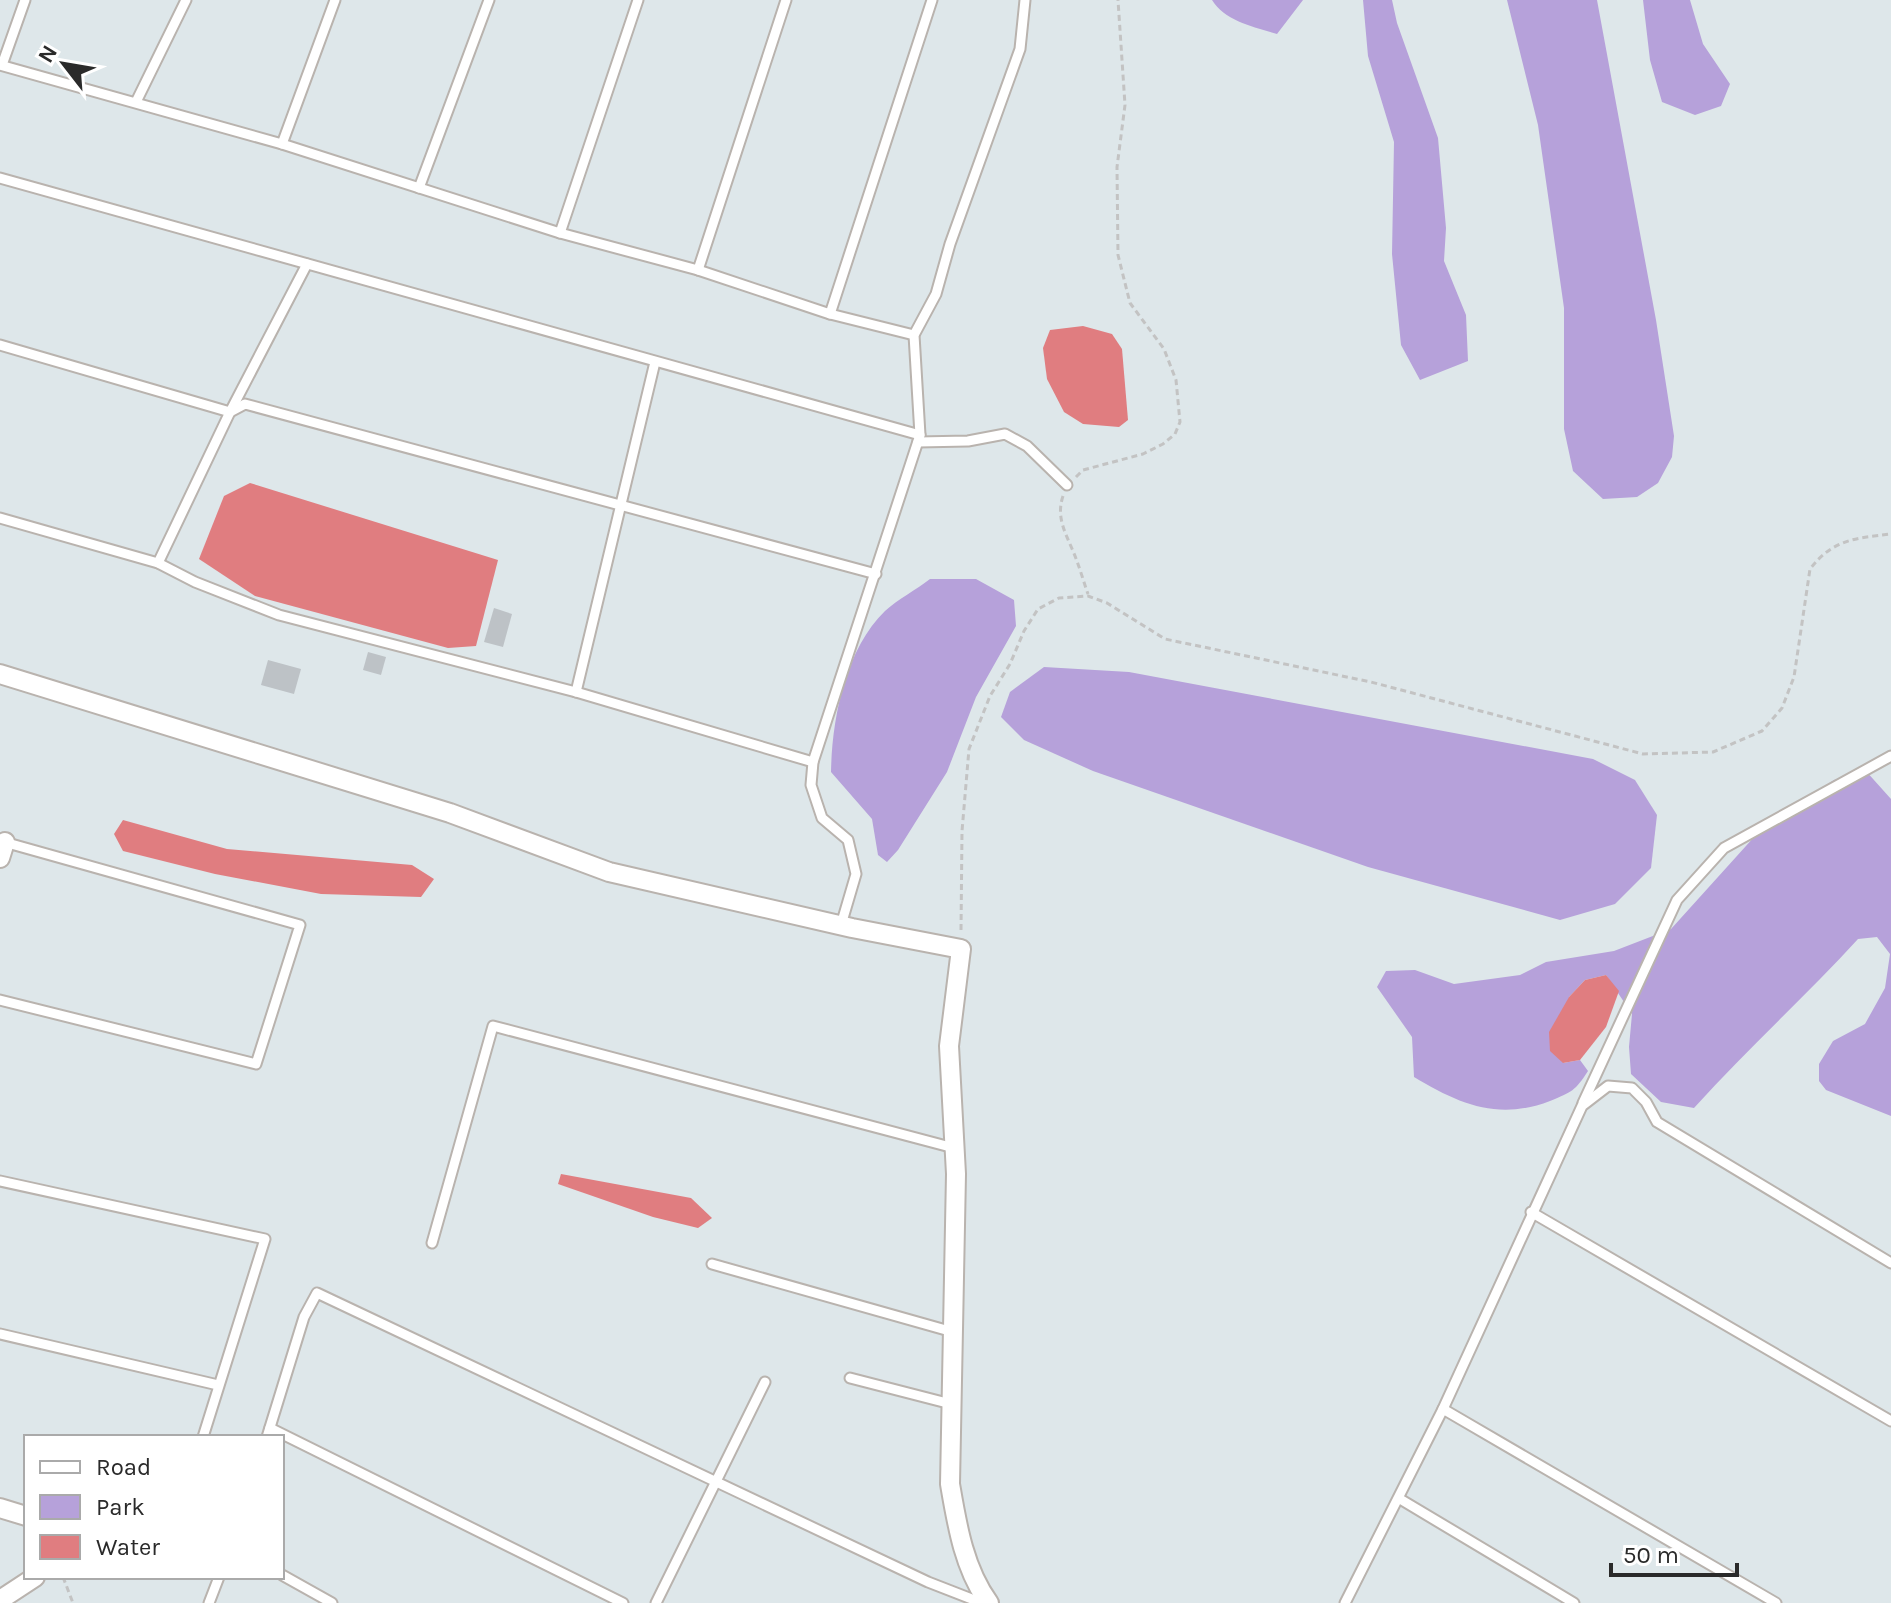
<svg xmlns="http://www.w3.org/2000/svg" width="1891" height="1603" viewBox="0 0 1891 1603" font-family="Karla,sans-serif">
<style>
.green{fill:#b6a1da}
.water{fill:#e07d80}
.building{fill:#bdc2c6}
.lines{fill:none;stroke-linecap:round;stroke-linejoin:round}
.service-casing{stroke:#b9b3ae;stroke-width:13}
.minor-casing{stroke:#b9b3ae;stroke-width:22}
.path{stroke:#c3c3c3;stroke-width:3;stroke-dasharray:6 4;stroke-linecap:butt}
.service{stroke:#fff;stroke-width:9}
.minor{stroke:#fff;stroke-width:18}
</style>
<rect width="100%" height="100%" fill="#dee7ea"/>
<g class="green">
<path d="M 1212,0 L 1303,0 L 1277,34 C 1254,27 1225,21 1212,0 Z"/>
<polygon points="1363,0 1392,0 1397,23 1438,138 1446,228 1444,261 1466,315 1468,361 1420,380 1401,345 1392,254 1394,142 1368,56"/>
<polygon points="1507,0 1597,0 1656,320 1674,436 1672,457 1658,483 1637,497 1603,499 1573,471 1564,429 1564,308 1538,125"/>
<polygon points="1643,0 1690,0 1703,44 1730,84 1721,106 1695,115 1662,102 1650,60"/>
<path d="M 930,579 L 976,579 L 1014,600 L 1016,626 L 976,697 L 947,772 L 898,850 L 887,862 L 878,855 L 872,819 L 831,772 C 832,719 845,650 885,611 C 898,599 916,590 930,579 Z"/>
<polygon points="1044,667 1129,672 1593,759 1635,780 1657,815 1651,868 1615,904 1560,920 1368,867 1093,771 1024,740 1001,717 1010,692"/>
<path d="M 1865,770 L 1891,799 L 1891,1116 L 1826,1090 L 1819,1081 L 1819,1064 L 1833,1041 L 1865,1024 L 1885,988 L 1890,954 L 1877,937 L 1858,939 C 1805,997 1747,1049 1694,1108 L 1661,1102 L 1631,1074 L 1629,1047 L 1632,1014 L 1606,975 L 1585,980 L 1569,997 L 1563,1063 L 1580,1060 L 1588,1071 C 1575,1091 1572,1092 1550,1101 C 1498,1121 1459,1104 1414,1077 L 1412,1037 L 1377,987 L 1386,971 L 1415,970 L 1454,984 L 1520,975 L 1546,962 L 1614,951 L 1671,929 L 1764,826 L 1834,780 Z"/>
</g>
<g class="water">
<polygon points="1083,326 1112,334 1122,349 1128,420 1119,427 1083,424 1064,412 1047,379 1043,348 1050,330"/>
<polygon points="250,483 498,560 476,646 448,648 255,596 199,559 224,496"/>
<polygon points="123,820 227,849 412,865 434,879 421,897 321,894 215,874 123,851 114,834"/>
<polygon points="1606,975 1619,991 1606,1027 1580,1060 1563,1063 1550,1051 1549,1032 1569,997 1585,980"/>
<polygon points="561,1174 691,1198 712,1218 698,1228 653,1217 558,1184"/>
</g>
<g class="building">
<polygon points="494,608 512,614 503,647 484,642"/>
<polygon points="368,652 386,657 381,675 363,670"/>
<polygon points="268,660 301,669 294,694 261,685"/>
</g>
<g class="lines">
<defs>
<g id="service">
<polyline points="0,65 282,144 560,233 698,270 830,314 914,335"/>
<polyline points="2,65 25,0"/>
<polyline points="136,102 186,0"/>
<polyline points="282,144 335,0"/>
<polyline points="0,178 920,435"/>
<polyline points="419,188 489,0"/>
<polyline points="560,233 638,0"/>
<polyline points="698,270 786,0"/>
<polyline points="830,314 932,0"/>
<polyline points="0,345 230,412 245,404 876,574"/>
<polyline points="918,442 968,441 1005,434 1027,446 1067,485"/>
<polyline points="0,518 158,563 195,582 279,615 576,692 813,762"/>
<polyline points="158,563 230,412 307,264"/>
<polyline points="576,692 655,362"/>
<polyline points="841,925 856,874 848,840 822,818 811,785 813,762 920,435 914,335 936,294 950,244 1020,49 1025,0"/>
<polyline points="0,1000 256,1064 300,925 4,842"/>
<polyline points="1583,1103 1677,900 1724,848 1891,756"/>
<polyline points="0,1181 265,1239 203,1437"/>
<polyline points="1531,1212 1891,1421"/>
<polyline points="432,1243 493,1026 954,1148"/>
<polyline points="712,1264 953,1332"/>
<polyline points="0,1334 218,1385"/>
<polyline points="850,1378 951,1404"/>
<polyline points="1443,1409 1776,1603"/>
<polyline points="270,1428 623,1603"/>
<polyline points="267,1437 304,1317 317,1293 928,1582 982,1603"/>
<polyline points="1400,1499 1574,1603"/>
<polyline points="282,1575 332,1603"/>
<polyline points="209,1603 219,1577"/>
<polyline points="656,1603 765,1382"/>
<polyline points="1345,1603 1443,1409 1582,1106 1608,1086 1632,1088 1646,1102 1657,1122 1891,1263"/>
</g>
<g id="minor">
<path d="M 0,674 L 450,813 L 609,872 L 852,928 L 961,949 L 949,1046 L 956,1174 L 950,1484 C 957,1525 964,1569 989,1603"/>
<polyline points="0,858 5,842"/>
<polyline points="0,1508 26,1516"/>
<polyline points="0,1600 35,1577"/>
</g>
</defs>
<use href="#service" class="service-casing"/>
<use href="#minor" class="minor-casing"/>
<g class="path">
<polyline points="1076,477 1083,470 1143,454 1163,444 1175,434 1180,422 1176,380 1164,349 1130,303 1118,255 1117,167 1125,105 1118,0"/>
<path d="M 1063,496 C 1056,517 1065,532 1073,551 C 1079,565 1083,580 1088,594"/>
<path d="M 961,930 L 962,831 L 969,749 L 990,696 L 1010,664 L 1024,631 L 1038,609 L 1059,598 L 1088,596 L 1107,603 L 1165,639 L 1371,682 L 1643,754 L 1713,752 L 1762,731 L 1782,708 L 1794,677 L 1810,569 C 1833,539 1856,538 1891,534"/>
<polyline points="63,1577 73,1603"/>
</g>
<use href="#service" class="service"/>
<use href="#minor" class="minor"/>
</g>
<rect x="24" y="1435" width="260" height="144" fill="#ffffff" stroke="#aaaaaa" stroke-width="2"/>
<rect x="40" y="1461" width="40" height="12" fill="#ffffff" stroke="#aaaaaa" stroke-width="2"/>
<text x="96" y="1475" font-size="24" fill="#2a2a2a">Road</text>
<rect x="40" y="1495" width="40" height="24" fill="#b6a1da" stroke="#aaaaaa" stroke-width="2"/>
<text x="96" y="1515" font-size="24" fill="#2a2a2a">Park</text>
<rect x="40" y="1535" width="40" height="24" fill="#e07d80" stroke="#aaaaaa" stroke-width="2"/>
<text x="96" y="1555" font-size="24" fill="#2a2a2a">Water</text>
<g transform="translate(64 64) rotate(301)" stroke="#ffffff" stroke-width="6" paint-order="stroke">
<path d="M0-6L14 30L0 20L-14 30Z" fill="#2a2a2a"/>
<text y="-12" font-size="22" font-weight="bold" text-anchor="middle" fill="#2a2a2a">N</text>
</g>
<path d="M1611 1563v12h126v-12" fill="none" stroke="#2a2a2a" stroke-width="4"/>
<text x="1623" y="1563" font-size="24" fill="#2a2a2a" stroke="#ffffff" stroke-width="6" paint-order="stroke">50 m</text>
</svg>
